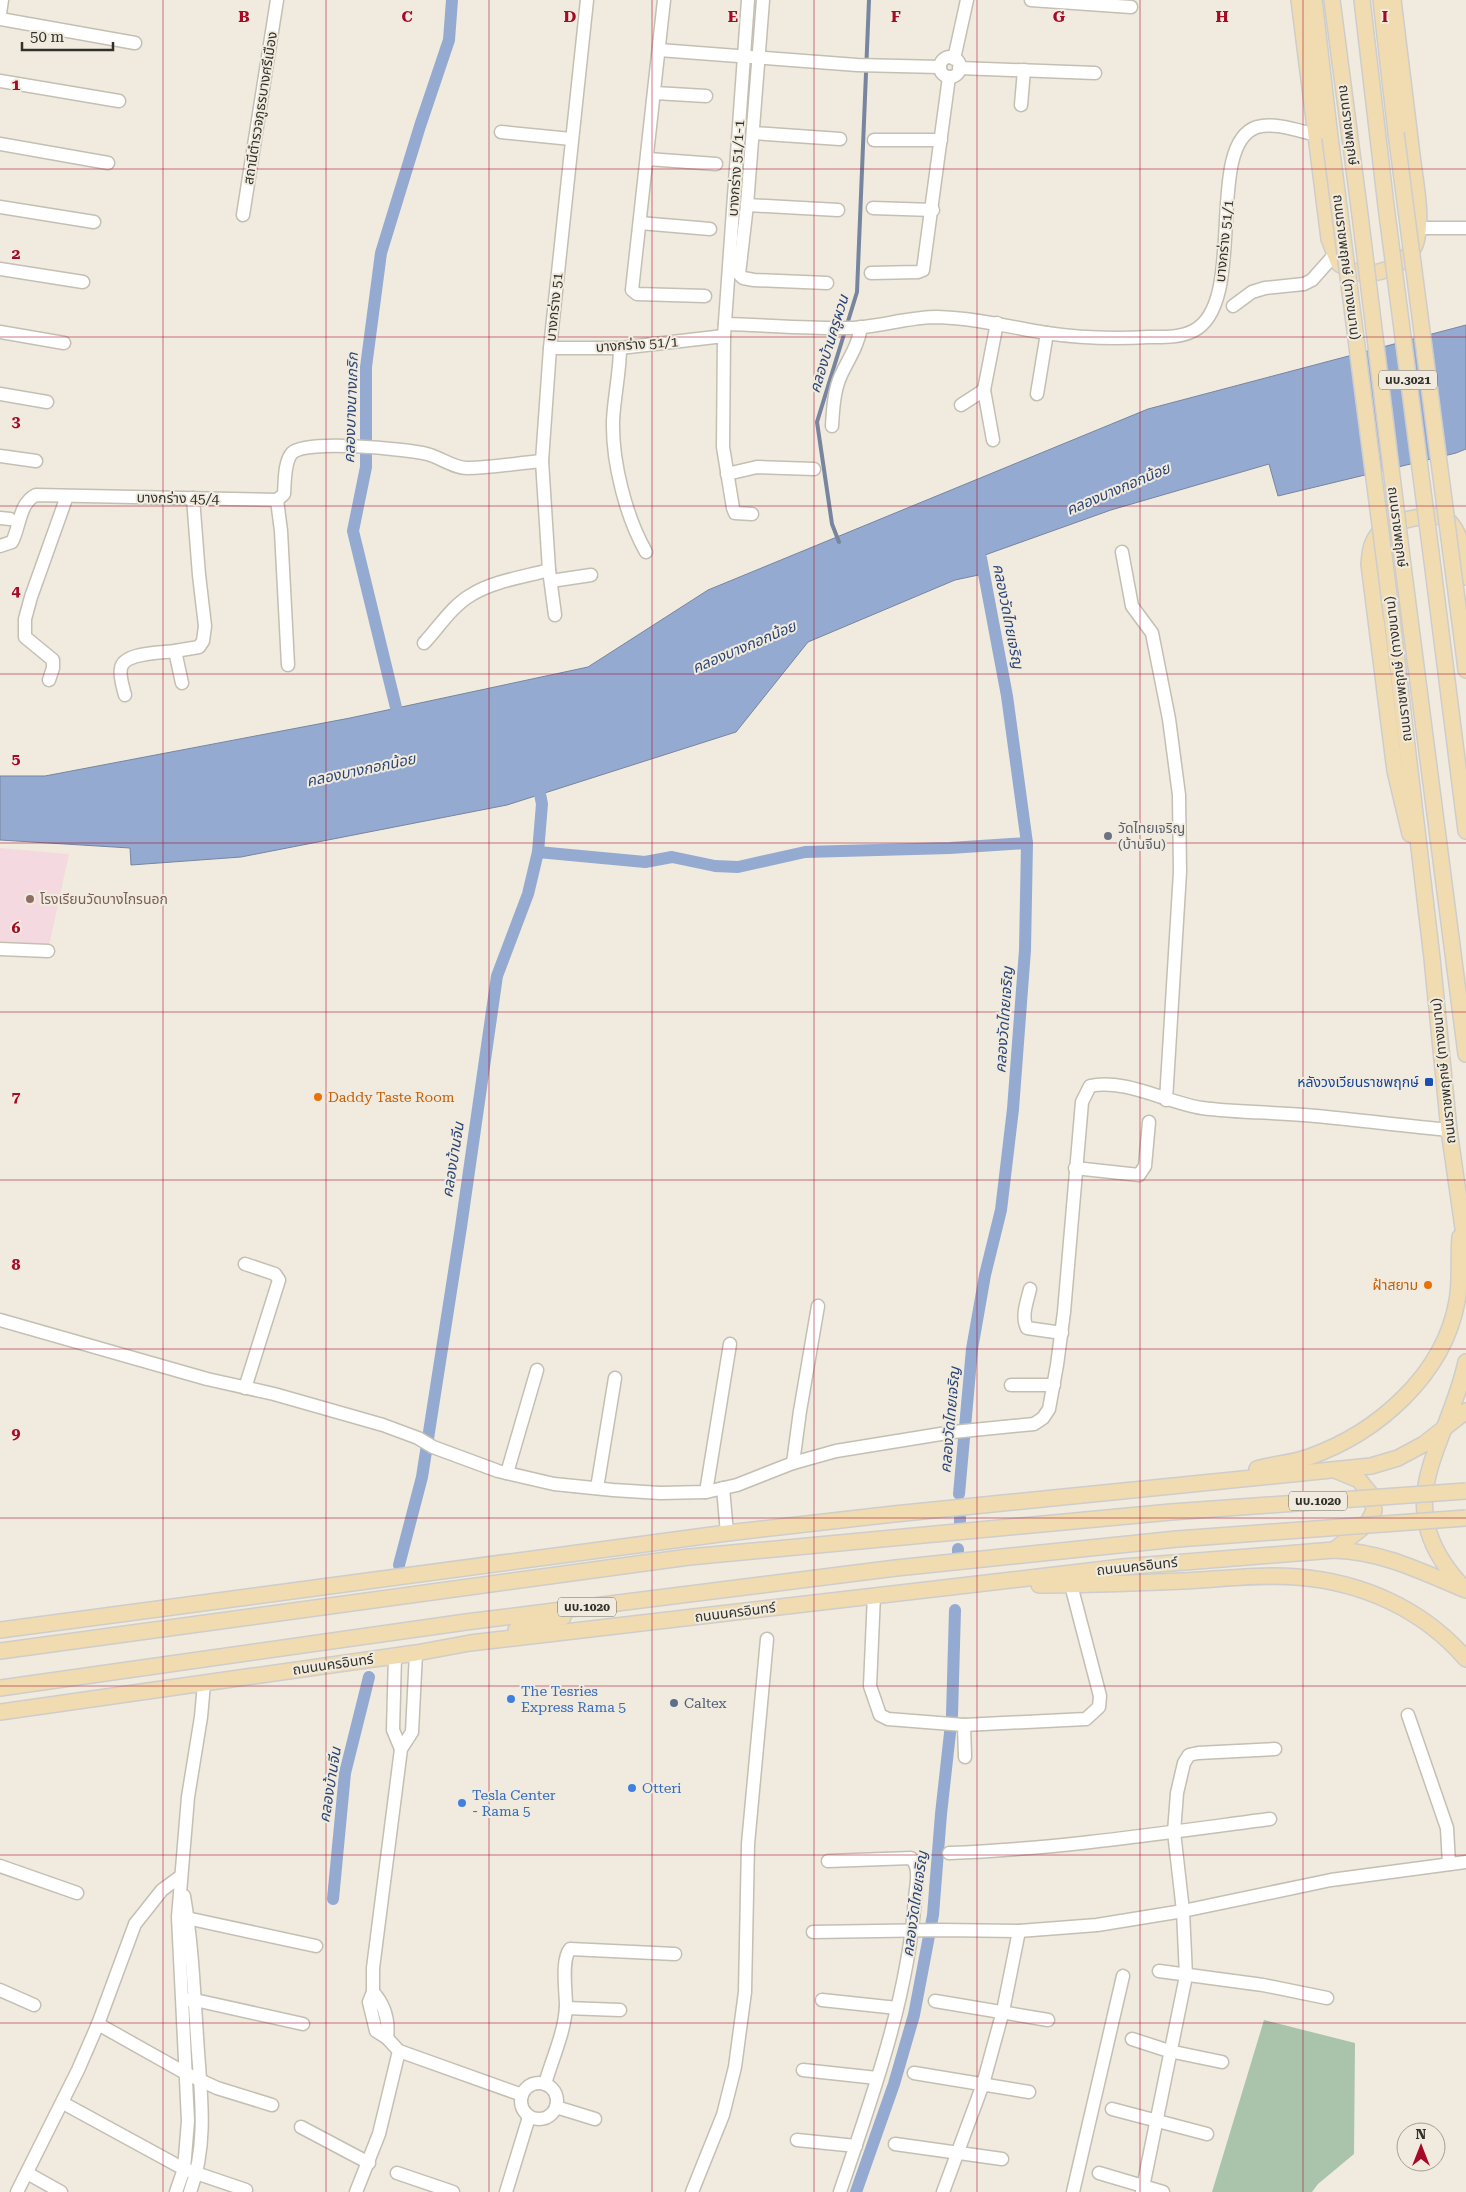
<svg xmlns="http://www.w3.org/2000/svg" width="1466" height="2192" viewBox="0 0 1466 2192" font-family="'Roboto Serif','Noto Sans Thai',serif">
<style>
.education{fill:#f4dae0}
.green{fill:#aac4ac}
.water{fill:#95aad1;stroke:#77859f}
.lines{fill:none;stroke-linecap:round;stroke-linejoin:round}
.stream{stroke:#77859f;stroke-width:4}
.canal{stroke:#95aad1;stroke-width:12}
.minor-casing{stroke:#c4bfb3;stroke-width:15}
.major-casing{stroke:#cecdcc;stroke-width:18}
.minor{stroke:#fff;stroke-width:12}
.major{stroke:#f0dcb0;stroke-width:15}
.major-bridge-casing{stroke:#cecdcc;stroke-width:18;stroke-linecap:butt}
.major-bridge{stroke:#f0dcb0;stroke-width:15}
.grid{fill:none;stroke:#a50a27;stroke-width:1;stroke-opacity:0.55}
.worship-dot{fill:#6b7280;stroke:#f0ebde;stroke-width:2}
.education-dot{fill:#8d6e63;stroke:#f0ebde;stroke-width:2}
.transit-dot{fill:#1a4fb4;stroke:#f0ebde;stroke-width:2}
.food-dot{fill:#e8710a;stroke:#f0ebde;stroke-width:2}
.shop-dot{fill:#3f7fe0;stroke:#f0ebde;stroke-width:2}
.service-dot{fill:#5c6f8a;stroke:#f0ebde;stroke-width:2}
.labels{text-anchor:middle;dominant-baseline:central;stroke-width:4;stroke-linejoin:round;paint-order:stroke}
.shield{fill:#f0ebde;stroke:#6b6861;stroke-width:1}
.shield-label{font-size:12px;font-weight:bold;fill:#32302b}
.street-label{font-size:14px;fill:#32302b;stroke:#f0ebde}
.worship-label{font-size:14px;fill:#5b616d;stroke:#f0ebde;text-anchor:start}
.education-label{font-size:14px;fill:#785e54;stroke:#f0ebde;text-anchor:start}
.transit-label{font-size:14px;fill:#164399;stroke:#f0ebde;text-anchor:end}
.food-label{font-size:14px;fill:#c56008;stroke:#f0ebde;text-anchor:start}
.shop-label{font-size:14px;fill:#366cbe;stroke:#f0ebde;text-anchor:start}
.service-label{font-size:14px;fill:#4e5e75;stroke:#f0ebde;text-anchor:start}
.water-label{font-size:15px;font-style:italic;fill:#2b4577;stroke:#f0ebde}
.grid-label{font-size:16px;text-anchor:middle;font-weight:bold;fill:#a50a27;stroke:#f0ebde;stroke-width:4;stroke-linejoin:round;paint-order:stroke}
</style>
<rect width="100%" height="100%" fill="#f0ebde"/>
<polygon class="education" points="0,848 69,854 48,951 0,945"/>
<polygon class="green" points="1264,2020 1355,2043 1354,2154 1318,2184 1312,2192 1212,2192"/>
<polygon class="water" points="1466,325 1466,449 1456,453 1278,496 1269,464 1111,510 985,555 988,573 955,580 808,642 736,732 507,805 241,857 131,865 130,848 0,840 0,776 45,776 350,718 588,667 708,590 1148,409"/>
<g class="lines">
<polyline class="stream" points="839,542 832,524 817,422 857,292 869,0"/>
<g class="canal">
<polyline points="400,724 353,531 366,467 366,367 381,253 420,126 449,40 452,0"/>
<polyline points="538,852 645,862 672,857 715,866 738,867 805,852 950,848 1027,843"/>
<polyline points="959,1494 972,1349 985,1275 1001,1210 1013,1109 1025,950 1027,843 1007,696 981,558"/>
<polyline points="960,1518 960,1523"/>
<polyline points="958,1555 958,1549"/>
<polyline points="399,1565 422,1477 461,1227 497,976 528,894 538,852 542,804 537,779"/>
<polyline points="333,1899 345,1773 369,1677"/>
<polyline points="856,2192 894,2084 914,2015 933,1915 941,1814 952,1715 955,1610"/>
</g>
<defs>
<g id="minor">
<polyline points="664,0 632,290 637,294 705,296"/>
<polyline points="748,0 724,336 723,447 733,508 735,513 752,514"/>
<polyline points="763,0 747,205 739,274 743,278 754,280 827,283"/>
<polyline points="1031,0 1131,7"/>
<polyline points="0,14 2,0"/>
<polyline points="0,19 135,43"/>
<polyline points="659,50 857,65 940,67"/>
<circle cx="950" cy="67" r="10"/>
<polyline points="954,59 967,0"/>
<polyline points="959,68 1095,73"/>
<polyline points="0,81 119,101"/>
<polyline points="655,93 706,96"/>
<polyline points="1021,105 1024,70"/>
<polyline points="501,132 571,139"/>
<polyline points="753,133 840,139"/>
<polyline points="874,140 941,140"/>
<polyline points="0,144 108,163"/>
<polyline points="648,159 716,164"/>
<polyline points="747,205 838,210"/>
<polyline points="0,207 94,222"/>
<polyline points="873,208 933,210"/>
<polyline points="243,215 277,0"/>
<polyline points="640,223 710,229"/>
<polyline points="1418,228 1466,228"/>
<polyline points="0,269 83,282"/>
<polyline points="871,273 918,272 923,270 949,77"/>
<polyline points="1233,306 1252,292 1265,288 1304,284 1312,280 1335,254"/>
<path d="M 725,324 C 767,325 809,329 850,328 C 879,327 908,317 937,317 C 974,318 1010,327 1046,333 C 1080,338 1114,339 1148,337 C 1163,337 1179,338 1193,331 C 1249,304 1203,144 1257,127 C 1275,122 1299,131 1317,135"/>
<polyline points="0,332 64,343"/>
<polyline points="550,348 620,348 724,336"/>
<path d="M 620,348 C 620,372 614,397 613,421 C 612,462 626,517 646,552"/>
<polyline points="0,394 47,402"/>
<polyline points="1037,394 1047,333"/>
<polyline points="961,405 984,390"/>
<path d="M 832,426 C 833,409 834,390 841,375 C 849,358 858,346 861,327"/>
<polyline points="993,440 984,390 997,323"/>
<polyline points="0,456 36,461"/>
<polyline points="727,474 757,467 814,469"/>
<polyline points="277,500 281,531 288,665"/>
<polyline points="0,518 10,519"/>
<path d="M 0,546 L 12,542 C 20,527 19,503 36,495 L 277,500 L 284,494 C 285,482 284,462 292,453 C 306,439 406,449 427,454 C 440,457 453,468 467,468 C 492,468 517,463 542,461"/>
<polyline points="1122,552 1132,606 1152,633 1169,719 1179,795 1180,872 1166,1100"/>
<polyline points="551,581 591,575"/>
<polyline points="555,615 549,570 542,461 550,348 587,0"/>
<path d="M 424,643 C 439,627 452,606 471,595 C 493,581 524,577 549,570"/>
<polyline points="49,680 53,668 53,660 25,637 25,619 31,597 67,496"/>
<polyline points="182,683 175,651 199,647 203,641 205,626 199,575 193,498"/>
<path d="M 125,695 C 123,687 119,676 121,668 C 124,652 161,653 175,651"/>
<polyline points="0,949 48,951"/>
<polyline points="1075,1168 1139,1175 1145,1166 1149,1122"/>
<polyline points="245,1264 275,1274 279,1280 245,1388"/>
<path d="M 1030,1289 C 1027,1302 1021,1316 1027,1328 L 1062,1333"/>
<path d="M 0,1320 L 207,1379 L 274,1394 L 383,1425 L 418,1438 L 433,1447 L 498,1471 L 554,1484 L 613,1490 L 660,1493 L 706,1492 L 737,1485 L 793,1463 L 836,1451 L 953,1432 L 1034,1424 L 1043,1418 L 1049,1409 L 1057,1365 L 1064,1312 L 1082,1102 L 1090,1086 C 1124,1078 1168,1103 1202,1108 C 1240,1113 1278,1112 1316,1116 C 1360,1120 1405,1126 1449,1130"/>
<polyline points="1011,1385 1054,1385"/>
<polyline points="793,1463 800,1411 818,1306"/>
<polyline points="507,1473 537,1370"/>
<polyline points="597,1488 615,1378"/>
<polyline points="723,1488 727,1533"/>
<polyline points="706,1492 730,1344"/>
<polyline points="874,1595 870,1686 880,1715 888,1719 964,1725"/>
<polyline points="416,1653 412,1732 401,1749 373,1968 373,1992 369,2002 376,2031 387,2038 399,2051 522,2095"/>
<polyline points="395,1656 393,1730 401,1749"/>
<polyline points="1408,1715 1447,1828 1449,1864"/>
<polyline points="965,1757 964,1725 1086,1719 1099,1707 1100,1696 1071,1585"/>
<path d="M 949,1853 C 1057,1849 1163,1833 1270,1819"/>
<path d="M 828,1861 L 911,1858 C 921,1867 916,1886 915,1898 C 908,1999 872,2097 840,2192"/>
<polyline points="0,1866 77,1893"/>
<path d="M 184,1896 C 192,1943 194,1990 197,2037 C 200,2089 209,2142 190,2192"/>
<polyline points="182,1917 316,1946"/>
<polyline points="813,1932 941,1930 1019,1931 1097,1925 1183,1911 1331,1880 1466,1862"/>
<polyline points="1159,1971 1263,1985 1327,1998"/>
<polyline points="0,1990 34,2005"/>
<path d="M 373,1992 C 385,2005 389,2021 387,2038"/>
<polyline points="188,2000 195,2000 303,2024"/>
<polyline points="822,2000 897,2008"/>
<polyline points="935,2001 1048,2020"/>
<polyline points="566,2008 620,2010"/>
<polyline points="98,2024 187,2074 217,2088 272,2105"/>
<polyline points="1132,2039 1169,2051 1222,2062"/>
<polyline points="803,2070 877,2078"/>
<polyline points="914,2073 1029,2092"/>
<circle cx="539" cy="2101" r="18"/>
<path d="M 545,2084 C 552,2059 565,2032 566,2006 C 566,1991 561,1960 570,1949 L 675,1954"/>
<polyline points="63,2103 184,2169 246,2190"/>
<polyline points="556,2107 595,2119"/>
<polyline points="1112,2109 1207,2134"/>
<polyline points="301,2127 369,2163"/>
<polyline points="797,2140 856,2146"/>
<polyline points="895,2144 1002,2159"/>
<polyline points="27,2173 61,2192"/>
<polyline points="397,2173 453,2192"/>
<polyline points="1099,2173 1163,2192"/>
<polyline points="17,2192 78,2070 98,2024 135,1924 162,1890 181,1876"/>
<polyline points="176,2192 184,2169 188,2121 178,1917 188,1797 201,1717 204,1684"/>
<polyline points="356,2192 379,2134 399,2051"/>
<polyline points="506,2192 529,2117"/>
<polyline points="692,2192 723,2115 735,2067 745,1992 748,1844 767,1639"/>
<polyline points="943,2192 983,2084 1003,2011 1019,1931"/>
<polyline points="1073,2192 1123,1976"/>
<polyline points="1142,2192 1186,1976 1183,1911 1174,1832 1177,1793 1184,1763 1189,1755 1198,1753 1275,1749"/>
</g>
<g id="major">
<path d="M 1299,0 L 1329,239 L 1339,264 C 1346,267 1352,272 1360,273 C 1382,276 1413,261 1417,238 C 1422,212 1415,181 1412,155 C 1406,103 1399,52 1393,0"/>
<polyline points="1314,0 1330,137"/>
<polyline points="1332,0 1360,215"/>
<polyline points="1362,0 1386,206"/>
<polyline points="1381,0 1396,133"/>
<polyline points="1431,553 1466,831"/>
<polyline points="1402,558 1466,1054"/>
<polyline points="1392,618 1432,958 1449,1130 1466,1249"/>
<polyline points="1464,653 1466,670"/>
<path d="M 1410,834 L 1395,771 L 1369,564 C 1370,552 1371,541 1380,532 C 1390,521 1434,511 1446,519 C 1462,531 1464,558 1466,577"/>
<path d="M 1257,1469 C 1274,1464 1293,1463 1309,1457 C 1377,1433 1444,1375 1457,1301 C 1461,1280 1458,1258 1460,1237"/>
<polyline points="1334,1550 1367,1524 1374,1511 1372,1496 1359,1480 1337,1471"/>
<path d="M 1039,1585 C 1087,1585 1135,1583 1183,1581 C 1221,1579 1259,1574 1297,1577 C 1362,1582 1423,1609 1466,1659"/>
<path d="M 1462,1586 C 1385,1503 1447,1449 1466,1362"/>
<polyline points="0,1630 727,1533 894,1514 1371,1466 1398,1458 1424,1444 1466,1411"/>
<polyline points="516,1630 563,1617"/>
<polyline points="0,1651 689,1557 1171,1512"/>
<polyline points="0,1688 466,1622 896,1568 1177,1539"/>
<path d="M 0,1712 L 416,1653 L 470,1643 L 1123,1567 L 1334,1550 C 1384,1552 1420,1571 1466,1590"/>
</g>
</defs>
<use href="#minor" class="minor-casing"/>
<use href="#major" class="major-casing"/>
<use href="#minor" class="minor"/>
<use href="#major" class="major"/>
<defs>
<g id="major-bridge">
<polyline points="1396,133 1464,653"/>
<polyline points="1330,137 1392,618"/>
<polyline points="1386,206 1431,553"/>
<polyline points="1360,215 1402,558"/>
<polyline points="1171,1512 1466,1491"/>
<polyline points="1177,1539 1466,1518"/>
</g>
</defs>
<use href="#major-bridge" class="major-bridge-casing"/>
<use href="#major-bridge" class="major-bridge"/>
</g>
<path class="grid" d="M 163,0 L 163,2192M 326,0 L 326,2192M 489,0 L 489,2192M 652,0 L 652,2192M 814,0 L 814,2192M 977,0 L 977,2192M 1140,0 L 1140,2192M 1303,0 L 1303,2192M 0,169 L 1466,169M 0,337 L 1466,337M 0,506 L 1466,506M 0,674 L 1466,674M 0,843 L 1466,843M 0,1012 L 1466,1012M 0,1180 L 1466,1180M 0,1349 L 1466,1349M 0,1518 L 1466,1518M 0,1686 L 1466,1686M 0,1855 L 1466,1855M 0,2023 L 1466,2023"/>
<circle class="worship-dot" cx="1108" cy="836" r="5"/>
<circle class="education-dot" cx="30" cy="899" r="5"/>
<rect class="transit-dot" x="1424" y="1077" width="10" height="10" rx="2.5"/>
<g class="food-dot">
<circle cx="318" cy="1097" r="5"/>
<circle cx="1428" cy="1285" r="5"/>
</g>
<g class="shop-dot">
<circle cx="511" cy="1699" r="5"/>
<circle cx="632" cy="1788" r="5"/>
<circle cx="462" cy="1803" r="5"/>
</g>
<circle class="service-dot" cx="674" cy="1703" r="5"/>
<g class="labels">
<g class="shield">
<rect x="1379" y="370.5" width="58" height="19" rx="4"/>
<rect x="1289" y="1491.5" width="58" height="19" rx="4"/>
<rect x="558" y="1597.5" width="58" height="19" rx="4"/>
</g>
<g class="shield-label">
<text x="1408" y="380">นบ.3021</text>
<text x="1318" y="1501">นบ.1020</text>
<text x="587" y="1607">นบ.1020</text>
</g>
<g class="street-label">
<text transform="translate(260 108) rotate(-81)">สถานีตำรวจภูธรบางศรีเมือง</text>
<text transform="translate(1349 125) rotate(83)">ถนนราชพฤกษ์</text>
<text transform="translate(736 168) rotate(-86)">บางกร่าง 51/1-1</text>
<text transform="translate(1224 241) rotate(-84)">บางกร่าง 51/1</text>
<text transform="translate(1347 267) rotate(83)">ถนนราชพฤกษ์ (ทางขนาน)</text>
<text transform="translate(554 307) rotate(-84)">บางกร่าง 51</text>
<text transform="translate(637 344) rotate(-4)">บางกร่าง 51/1</text>
<text transform="translate(178 498) rotate(1)">บางกร่าง 45/4</text>
<text transform="translate(1398 527) rotate(83)">ถนนราชพฤกษ์</text>
<text transform="translate(1398 669) rotate(-97)">ถนนราชพฤกษ์ (ทางขนาน)</text>
<text transform="translate(1443 1071) rotate(-96)">ถนนราชพฤกษ์ (ทางขนาน)</text>
<text transform="translate(1137 1566) rotate(-6)">ถนนนครอินทร์</text>
<text transform="translate(735 1612) rotate(-7)">ถนนนครอินทร์</text>
<text transform="translate(333 1664) rotate(-8)">ถนนนครอินทร์</text>
</g>
<g class="worship-label">
<text x="1118" y="828">วัดไทยเจริญ<tspan x="1118" dy="16">(บ้านจีน)</tspan></text>
</g>
<g class="education-label">
<text x="40" y="899">โรงเรียนวัดบางไกรนอก</text>
</g>
<g class="transit-label">
<text x="1419" y="1082">หลังวงเวียนราชพฤกษ์</text>
</g>
<g class="food-label">
<text x="328" y="1097">Daddy Taste Room</text>
<text x="1418" y="1285" text-anchor="end">ฝ้าสยาม</text>
</g>
<g class="shop-label">
<text x="521" y="1691">The Tesries<tspan x="521" dy="16">Express Rama 5</tspan></text>
<text x="642" y="1788">Otteri</text>
<text x="472" y="1795">Tesla Center<tspan x="472" dy="16">- Rama 5</tspan></text>
</g>
<g class="service-label">
<text x="684" y="1703">Caltex</text>
</g>
<g class="water-label">
<text transform="translate(829 344) rotate(-73)">คลองบ้านครูผวน</text>
<text transform="translate(351 408) rotate(-88)">คลองบางนางเกริก</text>
<text transform="translate(1118 489) rotate(-23)">คลองบางกอกน้อย</text>
<text transform="translate(1008 616) rotate(79)">คลองวัดไทยเจริญ</text>
<text transform="translate(744 647) rotate(-23)">คลองบางกอกน้อย</text>
<text transform="translate(361 770) rotate(-12)">คลองบางกอกน้อย</text>
<text transform="translate(1004 1020) rotate(-86)">คลองวัดไทยเจริญ</text>
<text transform="translate(453 1160) rotate(-81)">คลองบ้านจีน</text>
<text transform="translate(950 1420) rotate(-85)">คลองวัดไทยเจริญ</text>
<text transform="translate(330 1785) rotate(-81)">คลองบ้านจีน</text>
<text transform="translate(915 1904) rotate(-82)">คลองวัดไทยเจริญ</text>
</g>
</g>
<g class="grid-label">
<text x="244" y="22">B</text>
<text x="407" y="22">C</text>
<text x="570" y="22">D</text>
<text x="733" y="22">E</text>
<text x="896" y="22">F</text>
<text x="1059" y="22">G</text>
<text x="1222" y="22">H</text>
<text x="1385" y="22">I</text>
<text x="16" y="90">1</text>
<text x="16" y="259">2</text>
<text x="16" y="427">3</text>
<text x="16" y="596">4</text>
<text x="16" y="764">5</text>
<text x="16" y="933">6</text>
<text x="16" y="1102">7</text>
<text x="16" y="1270">8</text>
<text x="16" y="1439">9</text>
</g>
<g transform="translate(1421 2147)"><circle r="24" fill="#f0ebde" stroke="#a4a096"/>
<path d="M0-4L9 19L0 12L-9 19Z" fill="#a50a27"/>
<text y="-8" font-size="14" font-weight="bold" text-anchor="middle" fill="#32302b">N</text>
</g>
<path d="M22 42v8h91v-8" fill="none" stroke="#32302b" stroke-width="2.5"/>
<text x="30" y="42" font-size="15" fill="#32302b" stroke="#f0ebde" stroke-width="4" paint-order="stroke">50 m</text>
</svg>
